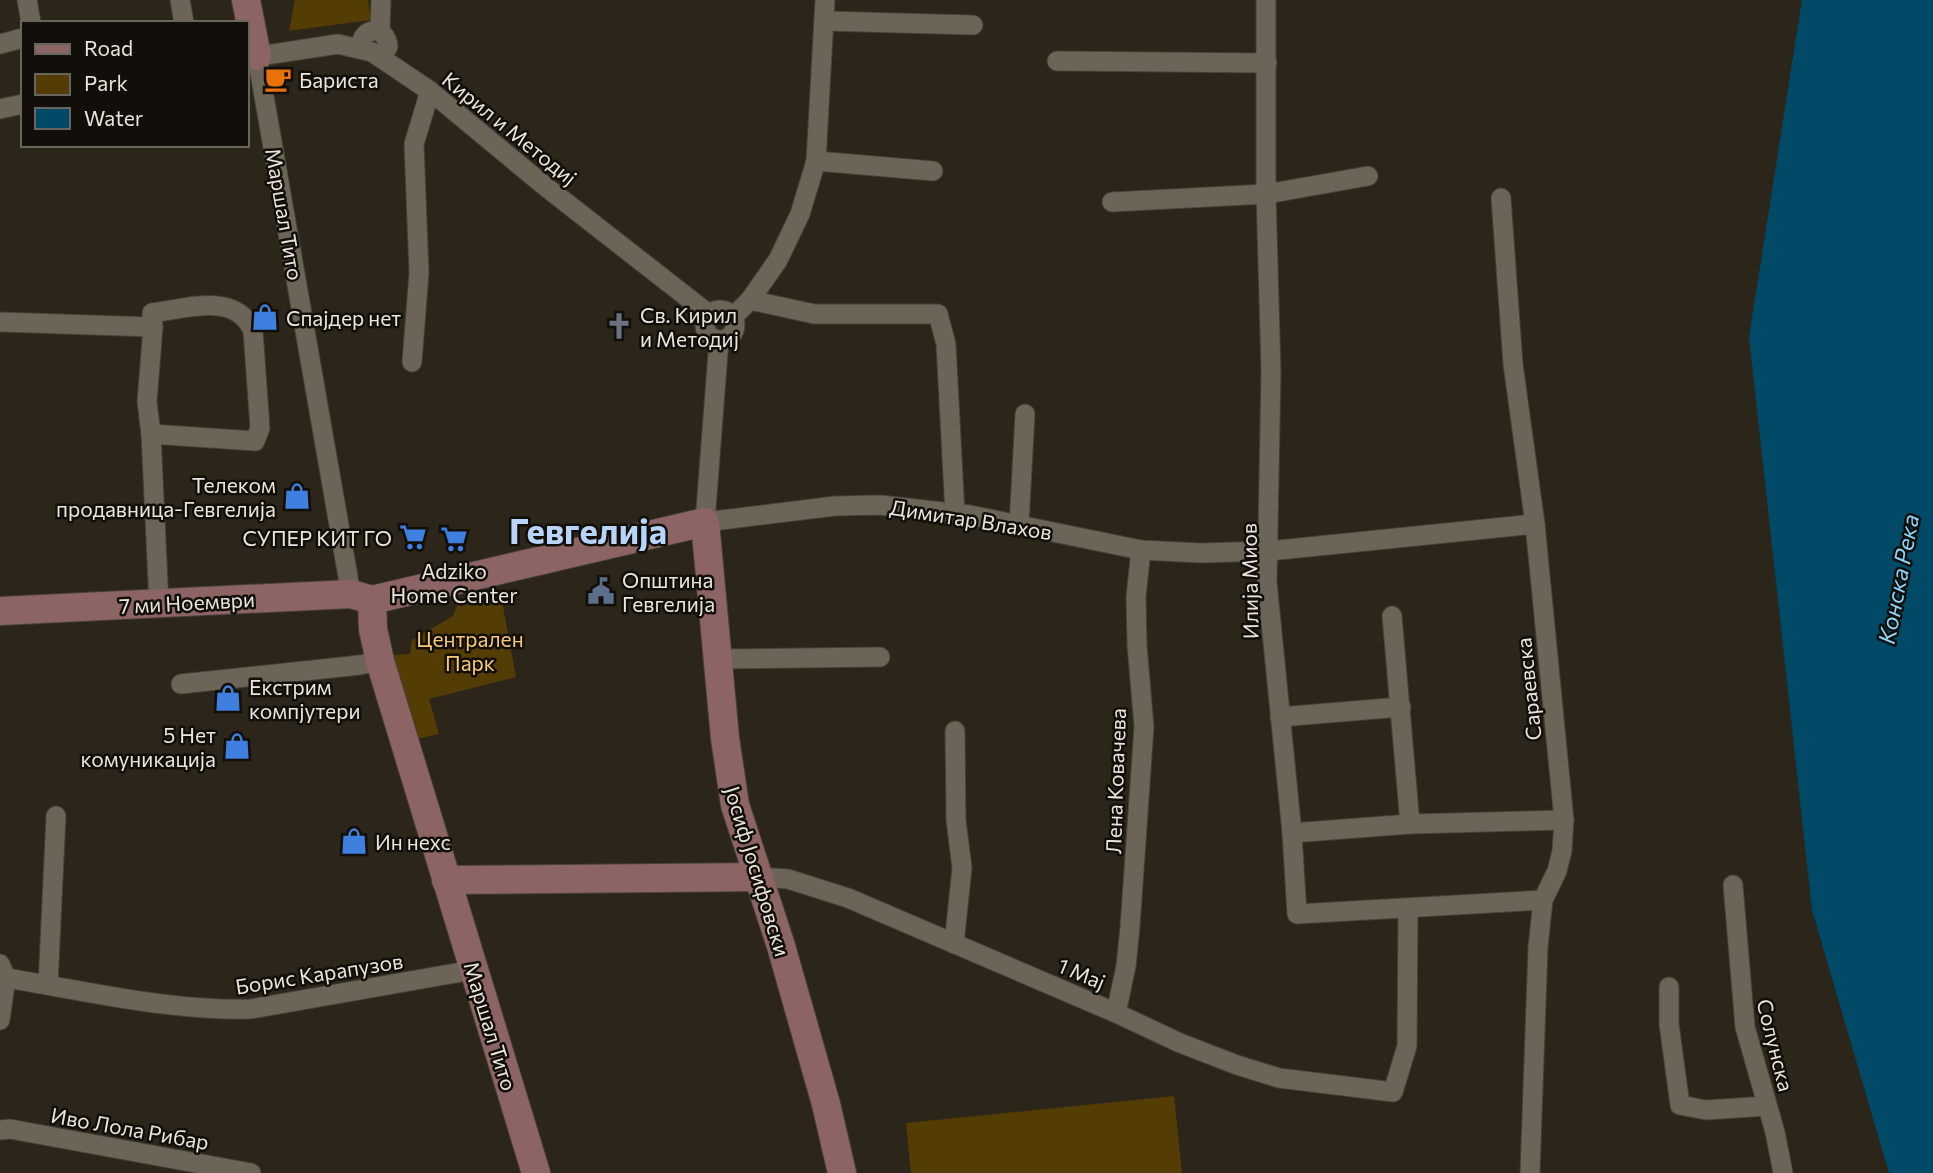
<svg xmlns="http://www.w3.org/2000/svg" width="1933" height="1173" viewBox="0 0 1933 1173" font-family="Commissioner,sans-serif">
<style>
.green{fill:#543c05}
.water{fill:#004a68}
.lines{fill:none;stroke-linecap:round;stroke-linejoin:round}
.street-casing{stroke:#474139;stroke-width:21}
.secondary-casing{stroke:#474139;stroke-width:30}
.street{stroke:#6c6457;stroke-width:19}
.secondary{stroke:#8c6464;stroke-width:28}
.labels{text-anchor:middle;dominant-baseline:central;stroke-width:5;stroke-linejoin:round;paint-order:stroke}
.poi-label{font-size:21px;fill:#e9e4dd;stroke:#120f0a;text-anchor:start}
.street-label{font-size:21px;fill:#e9e4dd;stroke:#120f0a}
.park-label{font-size:21px;fill:#f7ca7a;stroke:#120f0a}
.water-label{font-size:23px;font-style:italic;fill:#8dd3fa;stroke:#120f0a}
.town-label{font-size:35px;font-weight:bold;fill:#b8d4f9;stroke:#120f0a}
</style>
<rect width="100%" height="100%" fill="#2c251a"/>
<g class="green">
<polygon points="295,0 368,0 371,20 289,31"/>
<polygon points="500,590 516,677 429,699 439,734 404,742 379,656 410,654 412,640 453,616 458,603"/>
<polygon points="1174,1096 1182,1173 911,1173 906,1123"/>
</g>
<polygon class="water" points="1802,0 1933,0 1933,1173 1889,1173 1812,910 1749,337"/>
<g class="lines">
<defs>
<g id="street">
<polyline points="27,0 31,23"/>
<polyline points="180,0 184,23"/>
<polyline points="1266,0 1266,194 1271,371 1267,582 1292,833 1297,914 1543,900"/>
<polyline points="825,21 973,25"/>
<polyline points="380,31 381,0"/>
<polyline points="0,44 23,38"/>
<path d="M 361,47 C 361,26 387,25 388,47 L 380,56"/>
<polyline points="257,56 351,594"/>
<polyline points="247,58 338,44 372,52 430,91 546,187 710,315"/>
<polyline points="1057,61 1267,63"/>
<polyline points="0,109 23,104"/>
<polyline points="816,161 933,171"/>
<polyline points="1501,198 1513,364 1535,524 1564,820 1562,851 1557,871 1543,900 1538,947 1530,1173"/>
<polyline points="1112,202 1266,194 1368,176"/>
<polyline points="750,300 814,314 938,314 946,344 955,514"/>
<circle cx="720" cy="325" r="15"/>
<polyline points="733,317 750,300 778,260 800,214 816,161 825,0"/>
<polyline points="0,322 153,327 147,402 151,434 159,604"/>
<polyline points="719,340 705,522 835,506 880,505 970,515 1141,550 1201,553 1269,551 1535,524"/>
<polyline points="412,362 419,273 414,144 430,91"/>
<path d="M 151,434 L 255,441 L 260,428 L 253,331 C 236,291 186,309 152,313 L 153,327"/>
<polyline points="1019,525 1025,414"/>
<polyline points="1392,616 1410,824"/>
<polyline points="718,659 880,657"/>
<polyline points="181,684 360,665 380,661"/>
<polyline points="1280,717 1401,707"/>
<polyline points="1292,833 1410,824 1564,820"/>
<polyline points="759,877 788,879 848,898 1116,1013 1180,1043 1237,1065 1279,1078 1393,1092 1407,1046 1408,909"/>
<polyline points="1733,885 1745,1027 1775,1132 1783,1173"/>
<polyline points="954,944 962,868 956,820 955,731"/>
<polyline points="0,964 6,978 0,1020"/>
<path d="M 6,978 C 87,991 168,1011 251,1009 L 473,970"/>
<polyline points="48,985 56,816"/>
<polyline points="1669,987 1669,1024 1680,1105 1706,1110 1767,1106"/>
<polyline points="1116,1013 1126,966 1130,927 1144,727 1137,645 1136,597 1141,550"/>
<polyline points="0,1130 10,1129 251,1173"/>
</g>
<g id="secondary">
<polyline points="246,0 257,56"/>
<polyline points="372,600 373,629 380,661 536,1173"/>
<polyline points="0,611 351,594 372,600 705,522 725,738 735,805 781,946 826,1104 842,1173"/>
<polyline points="446,880 759,877"/>
</g>
</defs>
<use href="#street" class="street-casing"/>
<use href="#secondary" class="secondary-casing"/>
<use href="#street" class="street"/>
<use href="#secondary" class="secondary"/>
</g>
<defs>
<symbol id="cafe-bare" viewBox="-9 -9 18 18"><path d="M-5.5-4.5H6V0H3Q3 3.5 0 3.5H-2.5Q-5.5 3.5-5.5 0ZM3-3.2v2h1.7v-2ZM-6 4.5H4V6H-6Z" fill="#e8710a" stroke="#120f0a" stroke-width="2.5" paint-order="stroke"/></symbol>
<symbol id="shop-bare" viewBox="-9 -9 18 18"><path d="M-5-2.5h2.3a2.7 3.5 0 0 1 5.4 0H5L5.5 6h-11ZM-1.5-2.5h3a1.5 2.3 0 0 0-3 0Z" fill="#3f7fe0" stroke="#120f0a" stroke-width="2.5" paint-order="stroke"/></symbol>
<symbol id="church-bare" viewBox="-9 -9 18 18"><path d="M-1.2-6h2.4v3.5h3.3v2.4h-3.3V6h-2.4V-.1h-3.3v-2.4h3.3Z" fill="#6b7280" stroke="#120f0a" stroke-width="2.5" paint-order="stroke"/></symbol>
<symbol id="supermarket-bare" viewBox="-9 -9 18 18"><path d="M-6-5.5h2.5l.6 2H6L4.5 2H-2.5L-4.4-4H-6ZM-1.5 3.2a1.3 1.3 0 1 0 .1 0ZM3 3.2a1.3 1.3 0 1 0 .1 0Z" fill="#3f7fe0" stroke="#120f0a" stroke-width="2.5" paint-order="stroke"/></symbol>
<symbol id="civic-bare" viewBox="-9 -9 18 18"><path d="M-.6-6.5H3V-4.5H.6V-3L4-1V1h2V6H-6V1h2V-1L-.6-3ZM-1.2 2.5V6h2.4V2.5Z" fill="#5c6f8a" stroke="#120f0a" stroke-width="2.5" paint-order="stroke"/></symbol>
</defs>
<g fill-rule="evenodd">
<use href="#cafe-bare" x="259" y="60" width="38" height="38"/>
<use href="#shop-bare" x="246" y="298" width="38" height="38"/>
<use href="#church-bare" x="600" y="307" width="38" height="38"/>
<use href="#shop-bare" x="278" y="477" width="38" height="38"/>
<use href="#supermarket-bare" x="394" y="518" width="38" height="38"/>
<use href="#supermarket-bare" x="435" y="520" width="38" height="38"/>
<use href="#civic-bare" x="582" y="572" width="38" height="38"/>
<use href="#shop-bare" x="209" y="679" width="38" height="38"/>
<use href="#shop-bare" x="218" y="727" width="38" height="38"/>
<use href="#shop-bare" x="335" y="822" width="38" height="38"/>
</g>
<g class="labels">
<g class="poi-label">
<text x="299" y="79">Бариста</text>
<text x="640" y="314">Св. Кирил<tspan x="640" dy="24">и Методиј</tspan></text>
<text x="286" y="317">Спајдер нет</text>
<text x="276" y="484" text-anchor="end">Телеком<tspan x="276" dy="24">продавница-Гевгелија</tspan></text>
<text x="392" y="537" text-anchor="end">СУПЕР КИТ ГО</text>
<text x="454" y="570" text-anchor="middle">Adziko<tspan x="454" dy="24">Home Center</tspan></text>
<text x="622" y="579">Општина<tspan x="622" dy="24">Гевгелија</tspan></text>
<text x="249" y="686">Екстрим<tspan x="249" dy="24">компјутери</tspan></text>
<text x="216" y="734" text-anchor="end">5 Нет<tspan x="216" dy="24">комуникација</tspan></text>
<text x="375" y="841">Ин нехс</text>
</g>
<g class="street-label">
<text transform="translate(510 128) rotate(39)">Кирил и Методиј</text>
<text transform="translate(285 214) rotate(80)">Маршал Тито</text>
<text transform="translate(971 519) rotate(9)">Димитар Влахов</text>
<text transform="translate(1249 581) rotate(-91)">Илија Миов</text>
<text transform="translate(187 602) rotate(-3)">7 ми Ноември</text>
<text transform="translate(1528 689) rotate(-96)">Сараевска</text>
<text transform="translate(1115 781) rotate(-88)">Лена Ковачева</text>
<text transform="translate(758 871) rotate(73)">Јосиф Јосифовски</text>
<text transform="translate(319 973) rotate(-9)">Борис Карапузов</text>
<text transform="translate(1082 973) rotate(23)">1 Мај</text>
<text transform="translate(491 1026) rotate(73)">Маршал Тито</text>
<text transform="translate(1776 1045) rotate(76)">Солунска</text>
<text transform="translate(130 1128) rotate(10)">Иво Лола Рибар</text>
</g>
<g class="park-label">
<text x="470" y="638">Централен<tspan x="470" dy="24">Парк</tspan></text>
</g>
<g class="water-label">
<text transform="translate(1898 579) rotate(-79)">Конска Река</text>
</g>
<g class="town-label">
<text x="588" y="529">Гевгелија</text>
</g>
</g>
<rect x="21" y="21" width="228" height="126" fill="#120f0a" stroke="#68645e" stroke-width="2"/>
<rect x="35" y="44" width="35" height="10" fill="#8c6464" stroke="#68645e" stroke-width="2"/>
<text x="84" y="56" font-size="21" fill="#e9e4dd">Road</text>
<rect x="35" y="74" width="35" height="21" fill="#543c05" stroke="#68645e" stroke-width="2"/>
<text x="84" y="91" font-size="21" fill="#e9e4dd">Park</text>
<rect x="35" y="108" width="35" height="21" fill="#004a68" stroke="#68645e" stroke-width="2"/>
<text x="84" y="126" font-size="21" fill="#e9e4dd">Water</text>
</svg>
